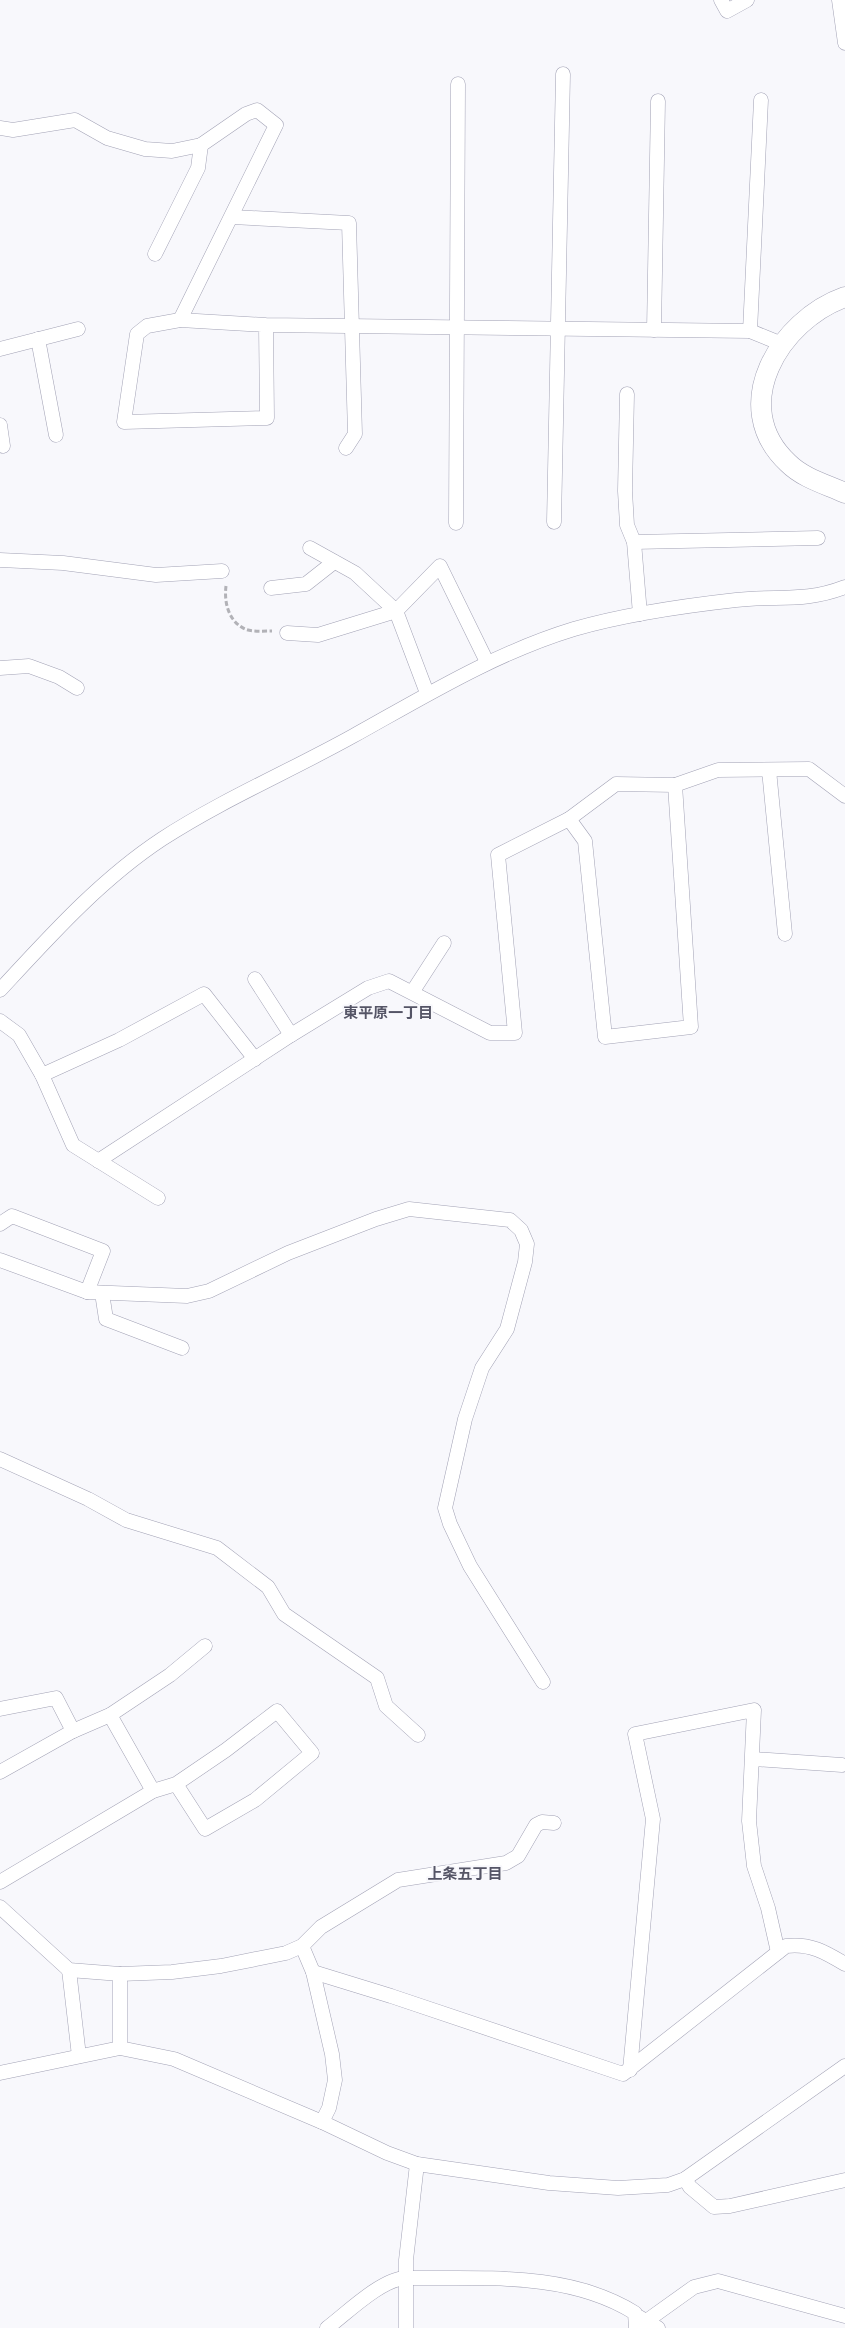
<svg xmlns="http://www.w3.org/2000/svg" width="845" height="2328" viewBox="0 0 845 2328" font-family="Manrope,'Noto Sans JP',sans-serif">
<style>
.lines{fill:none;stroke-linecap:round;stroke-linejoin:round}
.street-casing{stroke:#a2a2b5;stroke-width:15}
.secondary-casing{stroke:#a2a2b5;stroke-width:21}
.path{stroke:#b2b2b7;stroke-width:3;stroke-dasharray:5 2.5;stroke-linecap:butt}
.street{stroke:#fff;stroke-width:14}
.secondary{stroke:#fff;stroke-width:20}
.labels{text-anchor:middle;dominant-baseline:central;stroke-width:4;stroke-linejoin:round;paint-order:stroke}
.neighbourhood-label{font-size:15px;font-weight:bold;fill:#556;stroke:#f8f8fc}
</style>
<rect width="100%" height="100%" fill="#f8f8fc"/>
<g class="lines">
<defs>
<g id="street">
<polyline points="721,0 727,11 747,0"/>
<polyline points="839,0 845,43"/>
<polyline points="0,128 13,130 75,120 107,138 145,149 172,151 201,145 246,114 257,110 276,125 180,320"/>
<polyline points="232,217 349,223 355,434 346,448"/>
<polyline points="155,254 198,168 201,145"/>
<polyline points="266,325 267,418 124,422 137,334 147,326 180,320 266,325 750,331 782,344"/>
<polyline points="654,330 658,101"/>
<polyline points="750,331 761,100"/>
<polyline points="38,339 56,435"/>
<polyline points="0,349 78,329"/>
<polyline points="627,394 625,491 627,525 634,542 640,614"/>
<polyline points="0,425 3,446"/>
<polyline points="554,522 563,74"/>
<polyline points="456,523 458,84"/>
<polyline points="634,542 818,538"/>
<polyline points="310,548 355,573 396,611 440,566 487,662"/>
<polyline points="0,560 63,563 156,575 222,571"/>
<polyline points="271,588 306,584 334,562"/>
<polyline points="287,633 318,635 396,611 427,693"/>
<polyline points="0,668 29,666 59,677 77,688"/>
<polyline points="769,770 785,934"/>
<polyline points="569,819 616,784 675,785"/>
<polyline points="255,979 291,1035"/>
<path d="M 0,990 C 50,936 100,880 162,839 C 222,800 290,771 353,736 C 425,696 495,653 574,629 C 626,614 682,606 736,600 C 777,595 804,603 845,587"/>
<polyline points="413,991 444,943"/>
<polyline points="0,1021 19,1035 42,1075 73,1145 158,1198"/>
<polyline points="42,1075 119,1040 204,994 255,1059"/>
<polyline points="98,1161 291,1035 368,988 389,981 490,1033 515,1033 498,855 569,819 585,841 605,1037 691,1027 675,785 718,770 809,769 845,796"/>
<polyline points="0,1224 12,1216 103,1251 87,1292"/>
<polyline points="0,1260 87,1292 187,1296 209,1291 288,1253 376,1219 409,1209 510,1220 521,1230 527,1244 525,1262 507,1329 482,1368 465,1419 445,1508 450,1524 470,1566 543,1682"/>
<polyline points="102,1293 106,1319 182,1348"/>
<polyline points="0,1459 88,1499 126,1520 217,1548 268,1587 284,1614 377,1678 386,1706 418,1735"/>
<polyline points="0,1709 56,1698 73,1731"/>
<polyline points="110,1715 153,1791"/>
<polyline points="753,1759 842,1765"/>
<polyline points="0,1772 73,1731 110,1715 170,1675 205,1646"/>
<polyline points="0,1882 153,1791 176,1784 226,1750 277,1711 312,1753 255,1800 205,1829 176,1784"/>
<polyline points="0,1907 69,1970 120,1974 120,2048"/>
<polyline points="302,1946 313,1972 332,2054 335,2080 329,2108 322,2122"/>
<polyline points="69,1970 79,2056"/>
<path d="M 313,1972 L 391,1996 L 623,2074 L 786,1946 C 810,1943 825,1952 845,1964"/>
<polyline points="120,1974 172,1972 221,1966 286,1953 302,1946 321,1927 398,1880 506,1863 518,1856 536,1825 542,1822 554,1823"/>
<polyline points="630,2070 653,1819 635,1734 754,1710 749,1821 754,1866 768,1908 778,1952"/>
<polyline points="0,2073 120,2048 174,2059 322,2122 387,2153 417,2164 549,2183 618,2188 668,2185 685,2179 845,2066"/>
<polyline points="685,2179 690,2187 714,2207 730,2206 845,2180"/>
<polyline points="639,2317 658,2328"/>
<polyline points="645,2322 694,2287 718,2281 845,2316"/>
<path d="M 327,2328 C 347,2313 381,2279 406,2278 C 482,2279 568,2271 635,2313 L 636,2328"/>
<polyline points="406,2328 406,2260 417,2164"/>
</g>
<path id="secondary" d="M 845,297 C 780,320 727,406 788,463 C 803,478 825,484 845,493"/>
</defs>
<use href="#street" class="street-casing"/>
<use href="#secondary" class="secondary-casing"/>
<path class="path" d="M 226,586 C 224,602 228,621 245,629 C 252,632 264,631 272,631"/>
<use href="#street" class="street"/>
<use href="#secondary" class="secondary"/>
</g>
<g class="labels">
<g class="neighbourhood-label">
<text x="388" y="1012">東平原一丁目</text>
<text x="465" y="1873">上条五丁目</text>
</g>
</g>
</svg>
